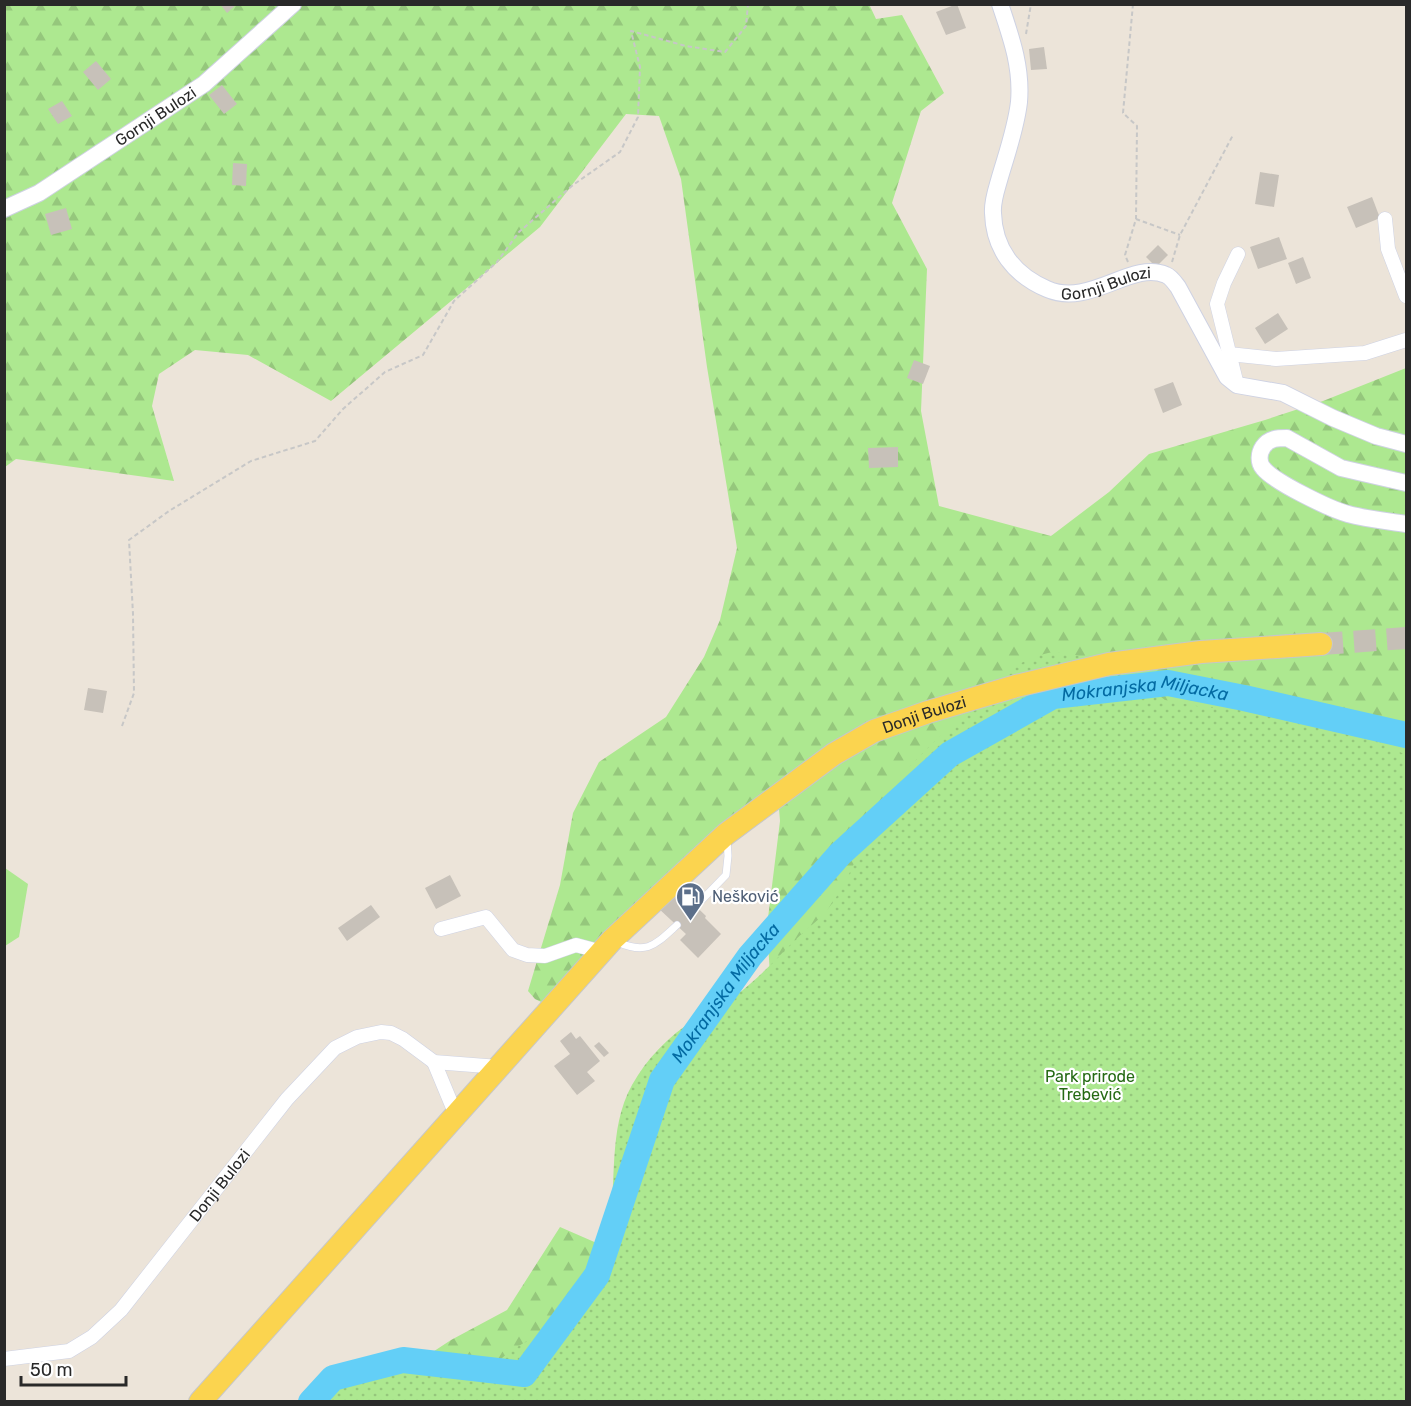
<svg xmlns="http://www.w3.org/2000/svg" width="1411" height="1406" viewBox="0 0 1411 1406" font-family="Rubik,sans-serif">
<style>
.grass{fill:#ade890}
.forest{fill:url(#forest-firs)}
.park{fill:url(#park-dots)}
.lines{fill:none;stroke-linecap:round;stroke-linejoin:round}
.river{stroke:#63cff7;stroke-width:26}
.building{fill:#c7c1b9}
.primary-tunnel{stroke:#c5bfb6;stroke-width:22;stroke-dasharray:22 11;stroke-linecap:butt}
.service-casing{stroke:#ced2e3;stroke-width:8}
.minor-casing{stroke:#ced2e3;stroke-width:15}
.tertiary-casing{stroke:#ced2e3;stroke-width:18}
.primary-casing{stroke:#c7c7c7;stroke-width:24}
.path{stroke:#c7c7c7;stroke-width:2;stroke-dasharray:4.5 3;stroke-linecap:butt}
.service{stroke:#fff;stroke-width:7}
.minor{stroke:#fff;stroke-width:14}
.tertiary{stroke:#fff;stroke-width:16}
.primary{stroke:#fbd44f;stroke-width:22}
.labels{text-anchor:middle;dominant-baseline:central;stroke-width:4.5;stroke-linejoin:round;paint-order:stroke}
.street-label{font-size:16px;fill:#292929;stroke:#fff}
.service-label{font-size:16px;fill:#4e5e75;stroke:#fff;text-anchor:start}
.park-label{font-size:16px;fill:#256a14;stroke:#fff}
.water-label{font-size:18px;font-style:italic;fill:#036aa2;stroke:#fff}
</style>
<defs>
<pattern id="forest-firs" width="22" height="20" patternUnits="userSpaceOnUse" patternTransform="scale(1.5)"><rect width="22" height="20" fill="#ade890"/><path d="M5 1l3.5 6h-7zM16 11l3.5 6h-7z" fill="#95c77c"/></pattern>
<pattern id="park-dots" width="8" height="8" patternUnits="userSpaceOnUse" patternTransform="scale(1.5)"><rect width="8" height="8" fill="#ade890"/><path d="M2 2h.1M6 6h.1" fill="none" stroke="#95c77c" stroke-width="1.8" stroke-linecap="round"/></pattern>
</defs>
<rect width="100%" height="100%" fill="#ece4d9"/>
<polygon class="grass" points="5,868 28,884 19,937 5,946"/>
<polygon class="forest" points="869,4 876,19 902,15 944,93 921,111 892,203 927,269 921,411 939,506 1051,536 1109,492 1149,454 1265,420 1323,401 1406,368 1406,1401 302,1401 303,1392 320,1380 390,1380 451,1340 507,1310 560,1227 615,1251 771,992 767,926 780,821 779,809 776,803 709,852 558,1010 535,999 528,991 560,885 573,813 599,762 666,717 704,657 720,620 737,548 707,367 681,179 659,116 626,114 540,227 331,401 248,355 195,350 159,374 152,406 174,481 16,459 5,467 5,5"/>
<path class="park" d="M 1053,652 L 1072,654 L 1095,661 L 1139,680 L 1165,700 L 1208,708 L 1259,707 L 1282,711 L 1365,735 L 1406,755 L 1406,1401 L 309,1402 C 340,1360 394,1357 440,1367 C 454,1369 464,1376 479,1373 C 495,1369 492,1367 502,1358 C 515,1347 532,1339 545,1328 C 559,1315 571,1299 582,1284 C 592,1269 604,1250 608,1232 C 618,1184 607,1130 632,1085 C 647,1058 668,1037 695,1019 C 707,1011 722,1005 735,996 C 757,980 775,960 794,941 C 802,933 811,926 820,918 C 849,888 860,844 880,807 C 905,763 947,731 983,698 C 991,691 997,680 1006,673 C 1020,662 1036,655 1053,652 Z"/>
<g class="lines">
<path class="river" id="s1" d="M 311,1402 L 333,1378 L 403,1360 L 524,1374 L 597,1275 L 662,1080 L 750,956 L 840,854 L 950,754 L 1053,696 L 1168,683 L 1244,698 L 1406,735"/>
</g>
<g class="building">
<polygon points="220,4 237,4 227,13"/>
<polygon points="957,4 966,28 946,35 936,12"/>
<polygon points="1044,47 1047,69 1031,70 1029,49"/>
<polygon points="96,61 111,79 98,90 83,72"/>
<polygon points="222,85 237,104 224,114 209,95"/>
<polygon points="62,101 72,116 58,124 48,109"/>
<polygon points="233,163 247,164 246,186 232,185"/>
<polygon points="1260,172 1279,175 1274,207 1255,204"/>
<polygon points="1372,197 1380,218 1356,228 1347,207"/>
<polygon points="66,208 72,229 51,235 45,214"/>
<polygon points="1279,237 1287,259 1258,269 1250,247"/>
<polygon points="1158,245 1168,255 1156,267 1146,257"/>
<polygon points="1303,257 1311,278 1296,284 1288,263"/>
<polygon points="1278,313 1288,329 1265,344 1255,328"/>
<polygon points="914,360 930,366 923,384 907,378"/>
<polygon points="1173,382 1182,405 1163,413 1154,389"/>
<polygon points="898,447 898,467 869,468 868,448"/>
<polygon points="88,688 107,691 103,713 84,710"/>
<polygon points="450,875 461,896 436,909 425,888"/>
<polygon points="676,887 706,916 705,918 721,934 698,958 680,940 686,934 657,907"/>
<polygon points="371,905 380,917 347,941 338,928"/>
<polygon points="571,1032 576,1039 580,1036 600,1061 587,1072 595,1081 577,1095 554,1066 570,1054 560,1041"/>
<polygon points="599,1042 609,1053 604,1057 594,1046"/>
</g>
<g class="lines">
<polyline class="primary-tunnel" points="1321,644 1406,638"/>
<defs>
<g id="service">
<polyline points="696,906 726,875 728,856 727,840"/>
<path d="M 617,942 C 647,955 655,945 677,925"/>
</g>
<g id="minor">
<polyline points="1385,219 1388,249 1406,296"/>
<polyline points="1229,354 1276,359 1365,353 1406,340"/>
<polyline points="1237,385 1217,304 1224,283 1238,254"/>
<polyline points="441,929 486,917 513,950 527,955 545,956 576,945 602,952"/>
<polyline points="434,1062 456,1115"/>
<path id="s2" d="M 4,1359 L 69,1351 L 92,1337 L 121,1310 L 287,1099 L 335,1048 L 357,1037 L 381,1032 L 391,1033 L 403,1039 L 434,1062 L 499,1067"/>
</g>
<g id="tertiary">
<path id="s3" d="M 1000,4 C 1011,37 1022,67 1019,102 C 1016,128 1007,153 1000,177 C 997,188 992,201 993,213 C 994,249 1014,275 1047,289 C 1090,308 1131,260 1166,275 C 1171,277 1175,283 1178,287 L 1227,377 L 1237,385 L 1283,393 L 1333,418 L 1376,436 L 1406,444"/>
<path id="s4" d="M 4,209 L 39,193 L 204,84 L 293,4"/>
<path d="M 1406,483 L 1341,468 L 1287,438 C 1278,438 1269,438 1263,447 C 1259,453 1258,462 1263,468 C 1274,482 1330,509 1348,514 C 1367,519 1387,521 1406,524"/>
</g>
<g id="primary">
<path id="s5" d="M 200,1402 L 612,940 L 726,834 L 834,754 L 874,731 L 928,712 L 1016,686 L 1109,664 L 1201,652 L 1321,644"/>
</g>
</defs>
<use href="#service" class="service-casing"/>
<use href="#minor" class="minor-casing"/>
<use href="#tertiary" class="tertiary-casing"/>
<use href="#primary" class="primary-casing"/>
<g class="path">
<polyline points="1133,4 1123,113 1137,126 1136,219"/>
<polyline points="1026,34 1031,4"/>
<polyline points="1128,262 1125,255 1136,219 1180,235"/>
<polyline points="1172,262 1180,235 1233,135"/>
<polyline points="122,726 134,693 133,614 129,540 169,511 251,461 315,441 343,409 385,372 423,355 454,301 497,262 519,232 573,185 620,152 638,117 640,67 631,31 686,46 725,52 746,26 748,4"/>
</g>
<use href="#service" class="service"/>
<use href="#minor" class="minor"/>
<use href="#tertiary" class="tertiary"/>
<use href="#primary" class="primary"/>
</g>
<defs>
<symbol id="fuel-pin" viewBox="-11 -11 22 30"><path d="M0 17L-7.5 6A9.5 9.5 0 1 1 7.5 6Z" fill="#5c6f8a" stroke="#fff"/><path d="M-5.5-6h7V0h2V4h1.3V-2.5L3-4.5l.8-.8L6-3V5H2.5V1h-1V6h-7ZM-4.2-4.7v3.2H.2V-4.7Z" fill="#fff"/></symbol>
</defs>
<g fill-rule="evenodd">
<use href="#fuel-pin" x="674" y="880" width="33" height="45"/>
</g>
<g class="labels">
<g class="street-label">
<text stroke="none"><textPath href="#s4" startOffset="178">Gornji Bulozi</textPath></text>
<text stroke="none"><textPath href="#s3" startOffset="375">Gornji Bulozi</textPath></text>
<text stroke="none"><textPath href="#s5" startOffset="1008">Donji Bulozi</textPath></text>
<text stroke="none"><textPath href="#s2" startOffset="291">Donji Bulozi</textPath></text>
</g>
<g class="service-label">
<text x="712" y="896">Nešković</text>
</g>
<g class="park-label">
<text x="1090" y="1076">Park prirode<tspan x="1090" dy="18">Trebević</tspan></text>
</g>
<g class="water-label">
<text stroke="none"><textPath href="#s1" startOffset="1203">Mokranjska Miljacka</textPath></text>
<text stroke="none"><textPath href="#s1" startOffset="663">Mokranjska Miljacka</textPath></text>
</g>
</g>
<rect width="1411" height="1406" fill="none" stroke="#292929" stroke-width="12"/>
<path d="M21 1376v9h105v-9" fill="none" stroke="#292929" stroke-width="3"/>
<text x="30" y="1376" font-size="18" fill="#292929" stroke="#ffffff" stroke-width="4.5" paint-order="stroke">50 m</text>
</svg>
